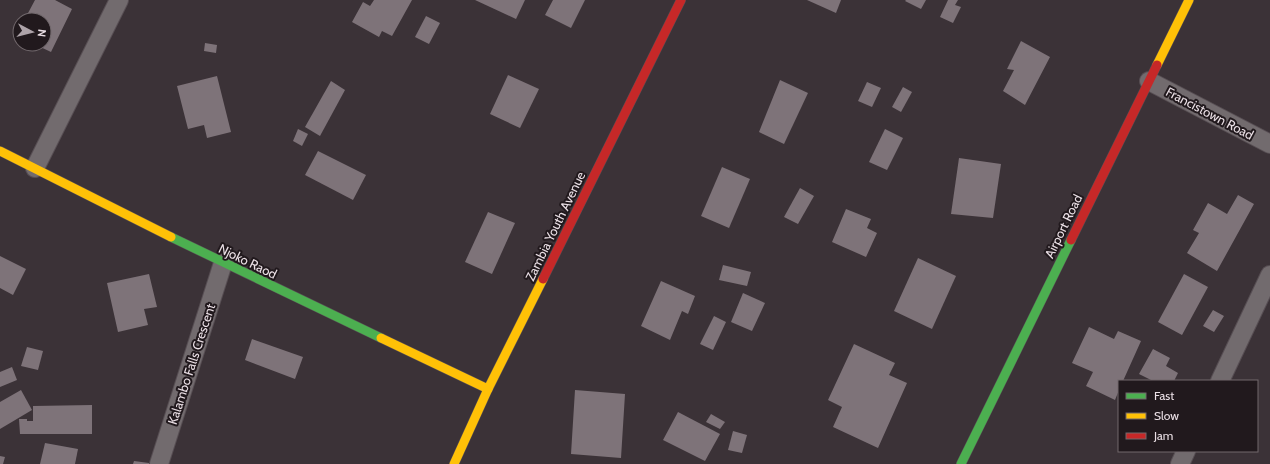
<svg xmlns="http://www.w3.org/2000/svg" width="1270" height="464" viewBox="0 0 1270 464" font-family="Cabin,sans-serif">
<style>
.building{fill:#7e7379}
.lines{fill:none;stroke-linecap:round;stroke-linejoin:round}
.street-casing{stroke:#574e53;stroke-width:20}
.fast-casing{stroke:#574e53;stroke-width:10}
.slow-casing{stroke:#574e53;stroke-width:10}
.jam-casing{stroke:#574e53;stroke-width:10}
.street{stroke:#726b6e;stroke-width:18}
.fast{stroke:#4caf50;stroke-width:9}
.slow{stroke:#ffc107;stroke-width:9}
.jam{stroke:#c62828;stroke-width:9}
.labels{text-anchor:middle;dominant-baseline:central;stroke-width:4;stroke-linejoin:round;paint-order:stroke}
.street-label{font-size:13px;fill:#ebe0e6;stroke:#21191d}
</style>
<rect width="100%" height="100%" fill="#3b3237"/>
<g class="building">
<polygon points="35,0 55,0 72,9 51,52 34,44 44,44 44,20 33,20 34,18 27,15"/>
<polygon points="374,0 412,0 392,36 382,31 379,37 352,22 363,2 370,6"/>
<polygon points="475,0 525,0 516,19"/>
<polygon points="553,0 585,0 571,28 545,15"/>
<polygon points="807,0 841,0 836,13"/>
<polygon points="906,0 926,0 921,9 905,1"/>
<polygon points="948,0 958,0 955,5 961,7 953,23 940,17"/>
<polygon points="426,16 440,23 429,44 415,37"/>
<polygon points="1021,41 1050,57 1025,105 1003,91 1014,70 1007,69"/>
<polygon points="205,43 217,45 216,53 204,51"/>
<polygon points="508,75 539,89 520,128 490,114"/>
<polygon points="217,76 231,132 207,138 204,125 188,129 177,86"/>
<polygon points="780,80 808,93 784,144 759,132"/>
<polygon points="331,81 345,90 320,136 305,127"/>
<polygon points="867,82 881,88 872,107 858,101"/>
<polygon points="903,87 912,92 901,112 892,107"/>
<polygon points="298,129 308,134 302,146 293,141"/>
<polygon points="885,129 903,138 887,170 869,162"/>
<polygon points="318,151 366,175 353,200 305,175"/>
<polygon points="959,158 1001,164 993,218 951,214"/>
<polygon points="722,167 750,179 729,228 701,216"/>
<polygon points="800,188 814,196 798,224 784,217"/>
<polygon points="1238,195 1254,204 1217,271 1187,253 1199,233 1193,230 1208,203 1227,214"/>
<polygon points="846,209 871,219 867,228 877,233 866,257 832,242"/>
<polygon points="488,212 515,223 492,274 465,262"/>
<polygon points="0,256 26,269 13,295 0,288"/>
<polygon points="918,258 956,276 932,329 894,311"/>
<polygon points="723,265 751,272 747,286 719,280"/>
<polygon points="149,274 157,307 144,309 148,325 118,332 107,283"/>
<polygon points="1184,274 1208,287 1182,335 1158,322"/>
<polygon points="661,281 695,296 688,314 682,311 670,340 641,326"/>
<polygon points="743,293 765,303 752,331 731,322"/>
<polygon points="1213,310 1224,316 1214,332 1203,326"/>
<polygon points="714,316 726,322 713,350 700,344"/>
<polygon points="1089,327 1114,339 1118,331 1141,341 1123,381 1119,381 1119,390 1115,400 1086,386 1093,372 1072,363"/>
<polygon points="252,339 303,357 295,379 245,360"/>
<polygon points="854,344 895,363 889,375 907,383 878,448 833,427 842,407 828,400"/>
<polygon points="27,347 43,351 38,370 21,366"/>
<polygon points="1153,349 1170,358 1166,366 1178,373 1174,381 1153,381 1139,374"/>
<polygon points="12,367 17,380 0,387 0,372"/>
<polygon points="21,390 32,410 0,429 0,402"/>
<polygon points="575,390 625,394 621,458 571,454"/>
<polygon points="92,405 92,434 20,434 19,419 27,419 27,421 33,421 33,406"/>
<polygon points="678,412 720,434 705,461 663,440"/>
<polygon points="711,414 725,422 720,429 706,422"/>
<polygon points="733,431 747,435 742,453 728,450"/>
<polygon points="45,443 78,449 75,464 40,464"/>
<polygon points="0,456 5,457 3,464 0,464"/>
<polygon points="134,461 149,463 149,464 133,464"/>
</g>
<g class="lines">
<defs>
<g id="street">
<polyline points="1149,81 1270,144"/>
<polyline points="35,168 119,0"/>
<polyline points="1220,381 1270,275"/>
<polyline points="159,464 223,263"/>
<polyline points="1180,464 1186,451"/>
</g>
<g id="fast">
<polyline points="171,237 381,338"/>
<polyline points="961,464 1071,240"/>
</g>
<g id="slow">
<polyline points="1157,65 1189,0"/>
<polyline points="0,151 171,237"/>
<polyline points="381,338 488,389"/>
<polyline points="454,464 488,389 543,279"/>
</g>
<g id="jam">
<polyline points="1071,240 1157,65"/>
<polyline points="543,279 681,0"/>
</g>
</defs>
<use href="#street" class="street-casing"/>
<use href="#fast" class="fast-casing"/>
<use href="#slow" class="slow-casing"/>
<use href="#jam" class="jam-casing"/>
<use href="#street" class="street"/>
<use href="#fast" class="fast"/>
<use href="#slow" class="slow"/>
<use href="#jam" class="jam"/>
</g>
<g class="labels">
<g class="street-label">
<text transform="translate(1210 113) rotate(28)">Francistown Road</text>
<text transform="translate(555 226) rotate(-64)">Zambia Youth Avenue</text>
<text transform="translate(1063 226) rotate(-64)">Airport Road</text>
<text transform="translate(248 261) rotate(26)">Njoko Raod</text>
<text transform="translate(191 364) rotate(-72)">Kalambo Falls Crescent</text>
</g>
</g>
<rect x="1118" y="380" width="140" height="72" fill="#21191d" stroke="#72696d"/>
<rect x="1126" y="393" width="20" height="6" fill="#4caf50" stroke="#72696d"/>
<text x="1154" y="400" font-size="12" fill="#ebe0e6">Fast</text>
<rect x="1126" y="413" width="20" height="6" fill="#ffc107" stroke="#72696d"/>
<text x="1154" y="420" font-size="12" fill="#ebe0e6">Slow</text>
<rect x="1126" y="433" width="20" height="6" fill="#c62828" stroke="#72696d"/>
<text x="1154" y="440" font-size="12" fill="#ebe0e6">Jam</text>
<g transform="translate(32 32) rotate(97)"><circle r="19" fill="#21191d" stroke="#72696d"/>
<path d="M0-3L7 15L0 10L-7 15Z" fill="#ada3a9"/>
<text y="-6" font-size="11" font-weight="bold" text-anchor="middle" fill="#ebe0e6">N</text>
</g>
</svg>
